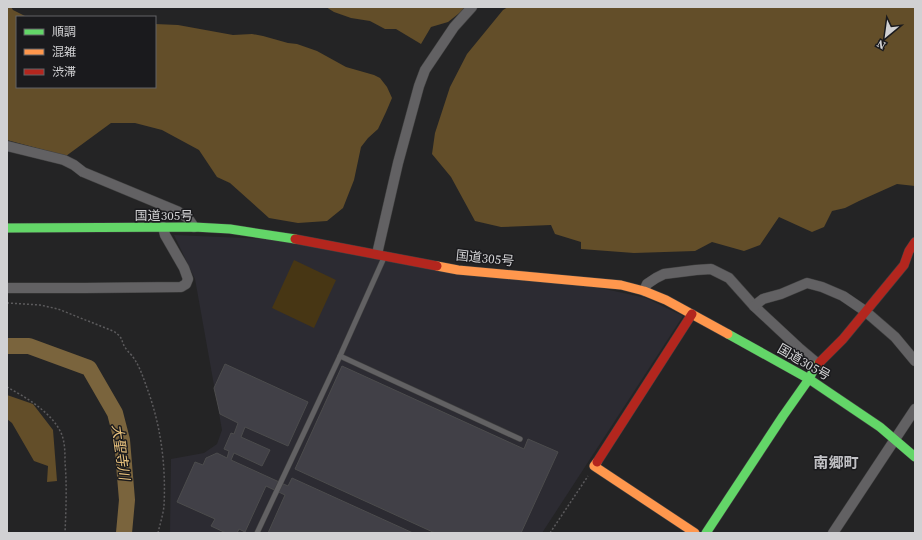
<svg xmlns="http://www.w3.org/2000/svg" width="922" height="540" viewBox="0 0 922 540" font-family="'Source Serif 4','Noto Sans JP',serif">
<style>
.built{fill:#2c2b32}
.green{fill:#473614}
.forest{fill:#634e29}
.lines{fill:none;stroke-linecap:round;stroke-linejoin:round}
.river{stroke:#7a643d;stroke-width:16}
.building{fill:#414047;stroke:#4c4c4d}
.lane-casing{stroke:#414141;stroke-width:6}
.street-casing{stroke:#414141;stroke-width:11}
.fast-casing{stroke:#414141;stroke-width:10}
.slow-casing{stroke:#414141;stroke-width:10}
.jam-casing{stroke:#414141;stroke-width:10}
.path{stroke:#5c5b5d;stroke-width:1.5;stroke-dasharray:2 2;stroke-linecap:butt}
.lane{stroke:#626163;stroke-width:5}
.street{stroke:#626163;stroke-width:10}
.fast{stroke:#63d668;stroke-width:9}
.slow{stroke:#ff974d;stroke-width:9}
.jam{stroke:#b3261e;stroke-width:9}
.labels{text-anchor:middle;dominant-baseline:central;stroke-width:3;stroke-linejoin:round;paint-order:stroke}
.street-label{font-size:13px;fill:#d1d1d3;stroke:#1a1a1d}
.water-label{font-size:14px;font-style:italic;fill:#e9c27d;stroke:#1a1a1d}
.quarter-label{font-size:15px;font-weight:bold;fill:#c0c0c4;stroke:#1a1a1d}
</style>
<rect width="100%" height="100%" fill="#242425"/>
<polygon class="built" points="174,235 265,239 605,289 646,298 683,316 542,533 170,533 171,459 204,453 217,444 222,430 195,279"/>
<polygon class="green" points="294,260 336,280 314,328 272,308"/>
<g class="forest">
<polygon points="7,7 11,7 13,10 27,17 17,17 17,87 155,87 155,24 178,25 233,35 252,34 263,36 288,43 297,44 317,51 346,67 374,75 380,78 387,87 392,98 386,112 378,129 368,138 361,147 354,180 343,208 327,221 298,223 269,218 230,183 217,177 199,150 162,130 135,123 111,123 66,156 7,140"/>
<polygon points="326,7 467,7 448,22 431,27 421,44 396,29 385,29 370,21 351,18 334,12"/>
<polygon points="508,7 915,7 915,186 897,184 859,201 845,208 832,211 824,227 812,232 779,217 760,245 744,251 712,242 695,251 634,253 581,249 581,242 555,234 551,225 501,227 475,221 451,177 432,154 435,133 450,87 467,54 503,10"/>
<polygon points="7,395 33,404 53,430 57,481 47,482 48,466 34,461 12,423 7,419"/>
</g>
<g class="lines">
<polyline class="river" points="7,346 29,346 89,368 115,413 122,440 127,500 124,533"/>
</g>
<g class="building">
<polygon points="225,364 308,402 288,446 245,427 241,437 270,450 262,466 234,453 231,460 288,486 292,478 413,533 268,533 285,495 266,486 245,532 239,529 237,533 226,533 211,526 215,519 177,502 195,462 203,465 206,458 217,453 227,458 229,451 224,449 231,433 234,434 238,423 220,414 214,388"/>
<polygon points="342,366 524,449 528,439 558,452 521,533 435,533 295,469"/>
</g>
<g class="lines">
<defs>
<g id="lane">
<polyline points="340,356 520,439"/>
<polyline points="257,533 340,356 383,260"/>
</g>
<g id="street">
<polyline points="7,146 64,160 74,165 83,172 177,211 188,218 194,227"/>
<polyline points="377,254 398,163 419,86 425,70 454,27 472,7"/>
<polyline points="7,288 85,288 181,287 186,284 188,279 184,268 165,235 163,227"/>
<polyline points="644,291 647,284 656,278 664,274 696,270 711,269 729,278 754,306 799,348 818,364"/>
<polyline points="754,306 763,299 781,294 807,283 822,287 843,296 865,311 895,337 915,361"/>
<polyline points="833,533 915,409"/>
</g>
<g id="fast">
<polyline points="7,228 194,227 230,229 295,239"/>
<polyline points="728,334 809,379 880,427 915,457"/>
<polyline points="706,533 783,416 809,379 814,369 819,363"/>
</g>
<g id="slow">
<polyline points="437,266 458,270 621,285 644,291 666,300 728,334"/>
<polyline points="597,462 594,466 695,533"/>
</g>
<g id="jam">
<polyline points="295,239 437,266"/>
<polyline points="819,363 843,339 904,265 909,251 915,242"/>
<polyline points="597,462 692,314"/>
</g>
</defs>
<use href="#lane" class="lane-casing"/>
<use href="#street" class="street-casing"/>
<use href="#fast" class="fast-casing"/>
<use href="#slow" class="slow-casing"/>
<use href="#jam" class="jam-casing"/>
<g class="path">
<path d="M 7,303 L 40,305 L 58,309 L 113,331 C 125,338 120,342 127,350 C 129,353 132,355 133,357 C 140,367 143,377 147,388 C 161,426 166,465 164,506 C 163,515 160,524 158,533"/>
<path d="M 7,387 C 27,398 53,413 62,435 C 65,444 65,453 65,462 C 67,486 66,509 65,533"/>
<polyline points="550,533 588,476"/>
</g>
<use href="#lane" class="lane"/>
<use href="#street" class="street"/>
<use href="#fast" class="fast"/>
<use href="#slow" class="slow"/>
<use href="#jam" class="jam"/>
</g>
<g class="labels">
<g class="street-label">
<text x="164" y="215">国道305号</text>
<text transform="translate(485 258) rotate(6)">国道305号</text>
<text transform="translate(804 362) rotate(30)">国道305号</text>
</g>
<g class="water-label">
<text transform="translate(121 452) rotate(82)">大聖寺川</text>
</g>
<g class="quarter-label">
<text x="836" y="462">南郷町</text>
</g>
</g>
<rect width="922" height="540" fill="none" stroke="#d1d1d3" stroke-width="16"/>
<rect x="16" y="16" width="140" height="72" fill="#1a1a1d" stroke="#636366"/>
<rect x="24" y="29" width="20" height="6" fill="#63d668" stroke="#636366"/>
<text x="52" y="36" font-size="12" fill="#d1d1d3">順調</text>
<rect x="24" y="49" width="20" height="6" fill="#ff974d" stroke="#636366"/>
<text x="52" y="56" font-size="12" fill="#d1d1d3">混雑</text>
<rect x="24" y="69" width="20" height="6" fill="#b3261e" stroke="#636366"/>
<text x="52" y="76" font-size="12" fill="#d1d1d3">渋滞</text>
<g transform="translate(886 36) rotate(209)" stroke="#1a1a1d" stroke-width="3" paint-order="stroke">
<path d="M0-3L7 15L0 10L-7 15Z" fill="#d1d1d3"/>
<text y="-6" font-size="11" font-weight="bold" text-anchor="middle" fill="#d1d1d3">N</text>
</g>
</svg>
